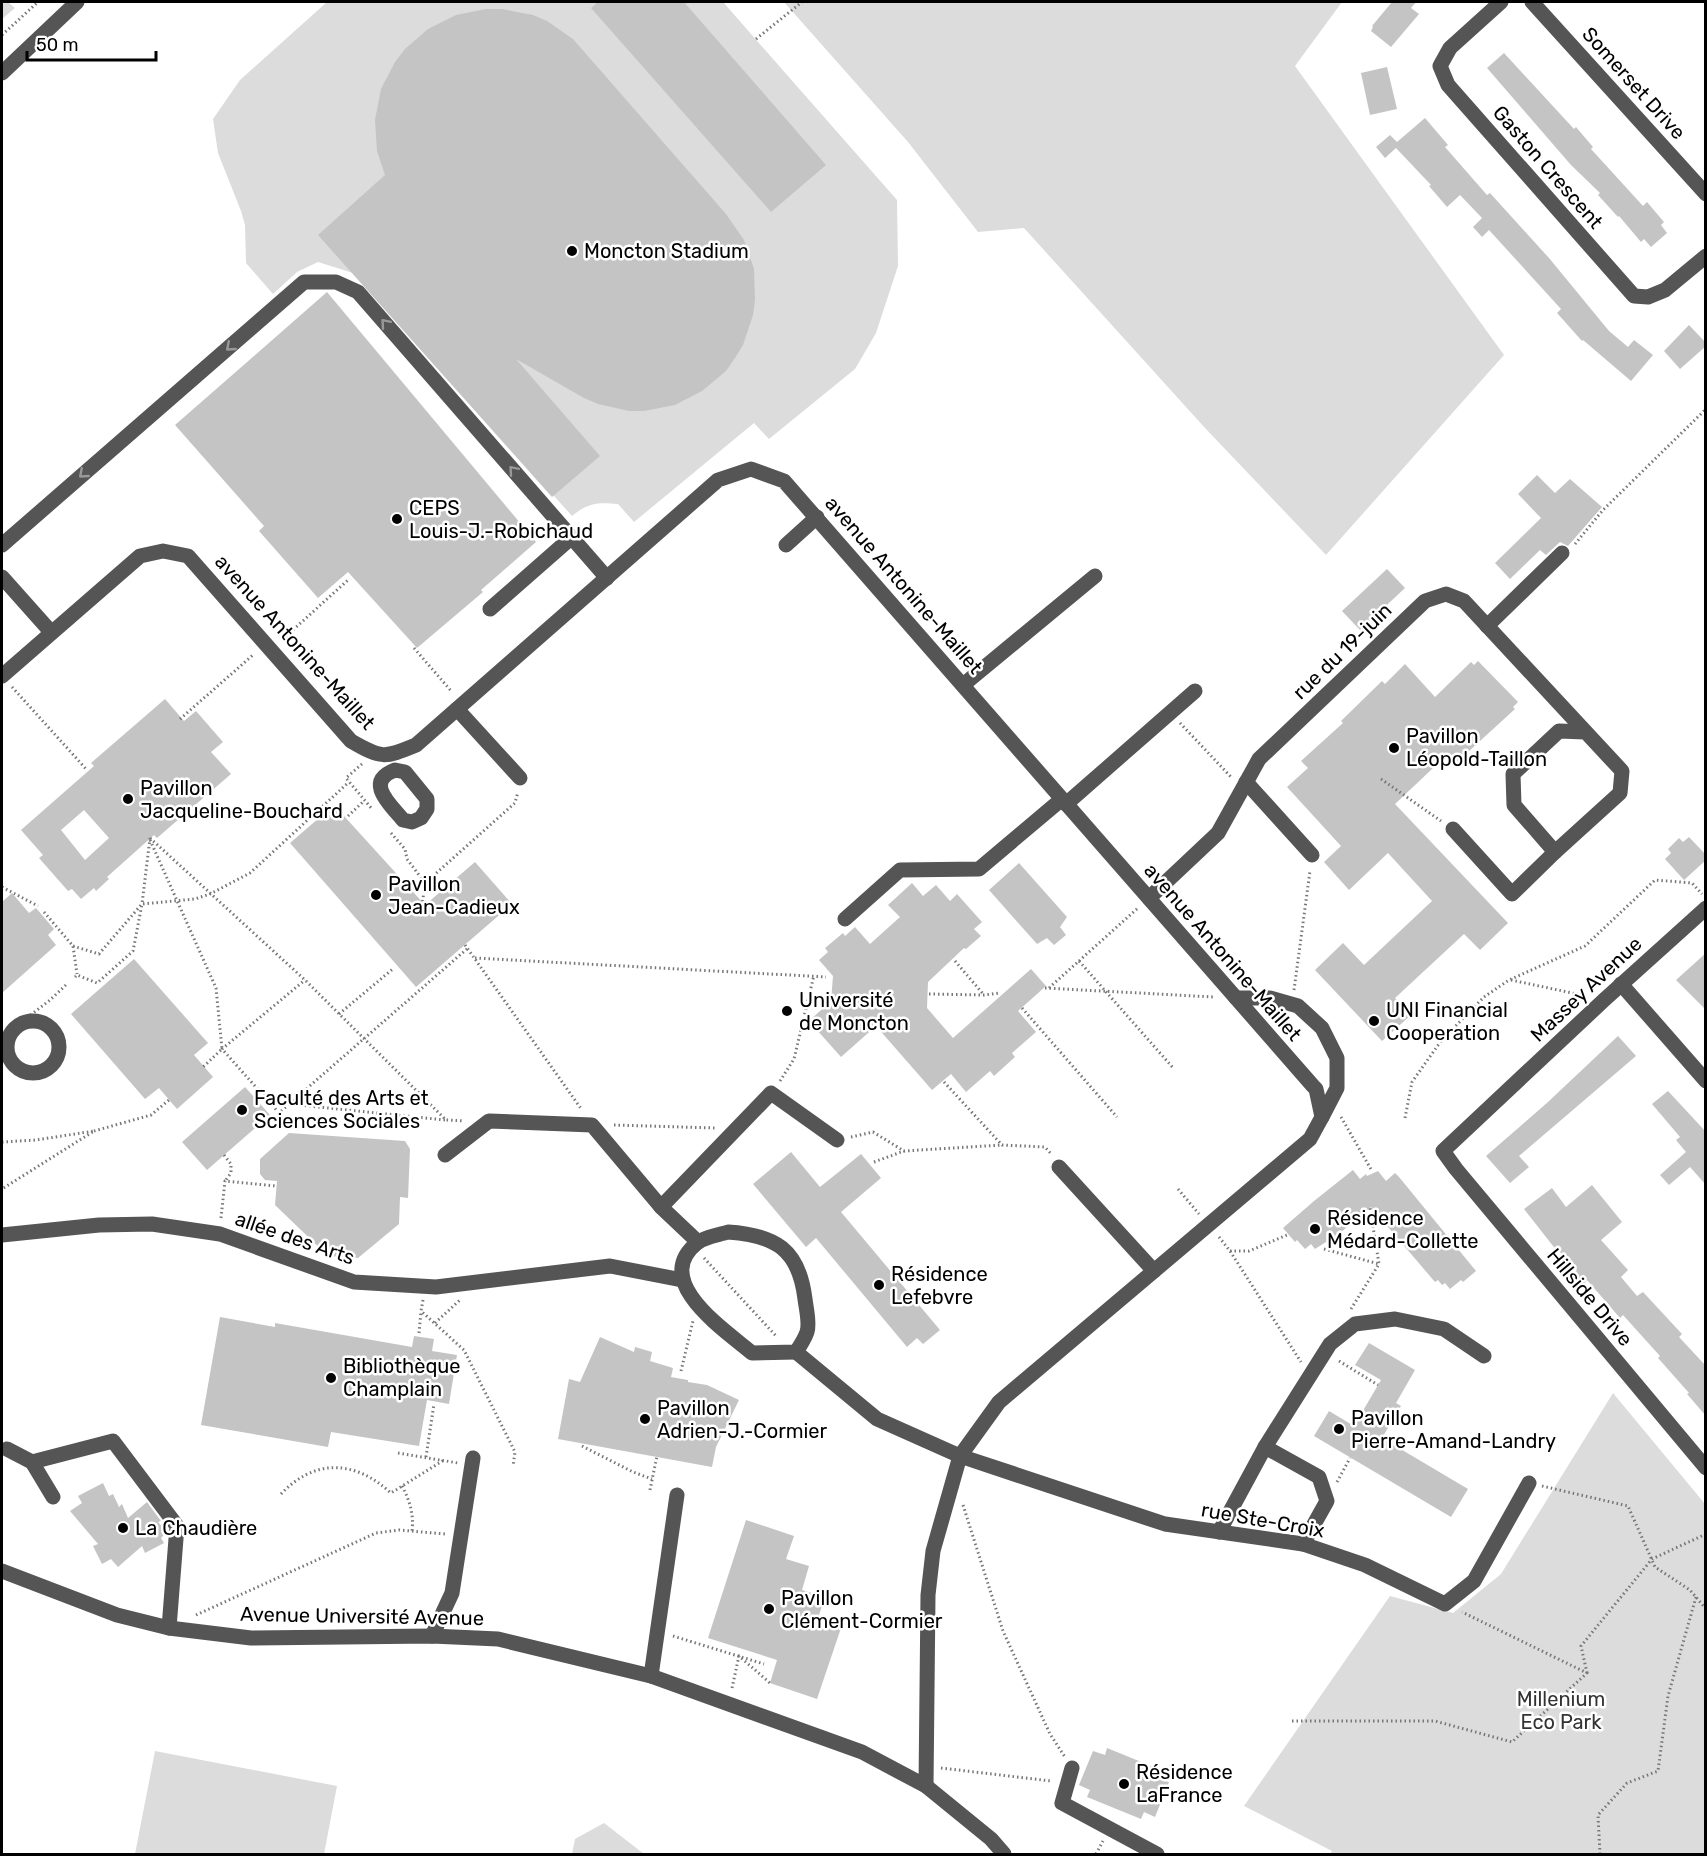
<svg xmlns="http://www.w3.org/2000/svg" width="1707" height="1856" viewBox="0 0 1707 1856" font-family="Rubik,sans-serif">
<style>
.green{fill:#dcdcdc}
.building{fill:#c4c4c4;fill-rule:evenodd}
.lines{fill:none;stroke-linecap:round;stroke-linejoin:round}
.path{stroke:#777;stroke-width:3;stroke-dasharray:1.5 3;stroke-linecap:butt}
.minor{stroke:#555;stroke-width:15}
.oneway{stroke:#999}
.poi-dot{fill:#000;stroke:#fff;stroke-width:2}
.labels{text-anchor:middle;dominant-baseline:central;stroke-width:5;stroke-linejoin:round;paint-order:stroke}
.street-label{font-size:20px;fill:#000;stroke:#fff}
.poi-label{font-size:20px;fill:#000;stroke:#fff;text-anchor:start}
.park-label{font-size:20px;fill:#333;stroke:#fff}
</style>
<rect width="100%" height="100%" fill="#fff"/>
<g class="green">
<polygon points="2,2 8,2 15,8 2,19"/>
<path d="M 327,2 L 723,2 L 897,200 L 898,266 L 876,333 L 855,369 L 769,439 L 754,423 L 634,522 L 618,504 C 597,502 588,503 572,516 L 353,273 L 318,262 L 297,272 L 273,294 L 246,263 L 245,225 L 241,211 L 218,153 L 213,119 L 240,80 Z"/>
<polygon points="784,2 1342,2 1295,66 1504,355 1326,555 1205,428 1024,228 978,232 908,142"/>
<polygon points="1613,1393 1705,1504 1705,1854 1330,1854 1332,1851 1244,1806 1390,1596 1453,1613 1501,1574"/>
<polygon points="155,1751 337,1786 324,1854 135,1854"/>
<polygon points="604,1823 644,1854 572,1854 575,1839"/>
</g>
<g class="building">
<polygon points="598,2 684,2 826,165 771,212 591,8"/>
<polygon points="1392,2 1416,2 1411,8 1419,14 1391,47 1371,31 1373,27 1372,26"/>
<polygon points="486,9 502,9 533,15 547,21 573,39 726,214 744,240 754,269 755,300 753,315 743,345 735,358 726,371 702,391 675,405 644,411 629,411 598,404 584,398 516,359 600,456 552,497 318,235 385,175 377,151 375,120 381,89 395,62 405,49 428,29 456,15"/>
<polygon points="1504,53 1574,129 1576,127 1593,147 1591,149 1643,206 1647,202 1664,222 1661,225 1667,233 1651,247 1644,239 1641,242 1619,216 1618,217 1598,195 1600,193 1571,165 1487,68"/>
<polygon points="1387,67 1397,109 1370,115 1361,73"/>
<polygon points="1425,118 1448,145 1445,147 1487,195 1490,193 1549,258 1609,331 1628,347 1634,340 1653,355 1631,381 1583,340 1582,341 1557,313 1561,309 1489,230 1482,237 1473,227 1482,218 1460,195 1447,207 1429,186 1431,185 1396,148 1385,158 1376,147 1390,135 1397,142"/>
<polygon points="327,292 536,542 481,590 483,592 417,648 348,572 318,598 259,531 264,526 175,425"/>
<polygon points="1689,325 1706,343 1706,346 1680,369 1664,351"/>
<polygon points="1537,475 1555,493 1570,479 1602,507 1568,546 1560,542 1546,555 1540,550 1510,579 1495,563 1541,518 1518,494"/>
<polygon points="1387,569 1405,588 1360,630 1342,611"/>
<polygon points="1478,661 1518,702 1513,707 1515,709 1457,762 1449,753 1395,804 1508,923 1480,950 1464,934 1395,998 1411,1015 1382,1041 1315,970 1343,943 1364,965 1432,901 1388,853 1349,890 1324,862 1341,846 1287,787 1308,768 1301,761 1343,723 1341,721 1382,681 1385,684 1405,664 1435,697 1471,662 1474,665"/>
<path d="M 165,699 L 184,721 L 196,711 L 223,742 L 211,752 L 231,774 L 157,838 L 154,835 L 107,877 L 109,879 L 96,891 L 94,888 L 81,899 L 72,889 L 68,891 L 39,858 L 43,855 L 21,830 L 94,766 L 91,763 ZM 84,810 L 109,838 L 85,860 L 61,830 Z"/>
<polygon points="334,805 425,905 475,862 512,904 416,987 290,843"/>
<polygon points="1689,837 1706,855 1706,860 1684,880 1665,859 1671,853 1668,849 1679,838 1683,842"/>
<polygon points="1019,863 1067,917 1060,927 1066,935 1054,945 1047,938 1037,944 989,890"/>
<polygon points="912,883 923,896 936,885 950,901 957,894 982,922 974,929 981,936 966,949 964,948 928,982 927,1008 953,1038 1031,969 1046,986 1018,1011 1036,1032 1012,1053 1015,1057 994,1076 990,1071 966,1092 951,1074 932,1090 876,1026 841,1057 809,1021 831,1001 833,976 819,960 828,952 825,948 843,933 845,936 855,927 870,944 900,917 888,905"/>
<polygon points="12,893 29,913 36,908 54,929 48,935 56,945 2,993 2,902"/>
<polygon points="1706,953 1706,1010 1676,980"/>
<polygon points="134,959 208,1043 194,1055 213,1077 177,1109 159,1088 145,1099 71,1014"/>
<polygon points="1618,1036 1636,1056 1519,1156 1529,1167 1510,1183 1486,1156 1548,1102"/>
<polygon points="245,1087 270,1115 207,1170 182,1142"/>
<polygon points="1668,1091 1706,1132 1706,1185 1690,1167 1669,1185 1660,1175 1686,1152 1676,1140 1680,1137 1652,1104"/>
<polygon points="289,1133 405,1141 410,1149 408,1198 400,1197 399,1224 358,1258 328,1256 275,1205 277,1181 265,1180 260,1174 260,1159"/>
<polygon points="791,1152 820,1187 861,1154 881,1178 841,1212 940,1330 923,1344 917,1338 907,1347 816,1238 806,1247 753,1184"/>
<polygon points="1353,1170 1360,1179 1366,1174 1367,1176 1378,1171 1386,1181 1395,1173 1399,1177 1476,1271 1463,1282 1461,1280 1450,1289 1445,1283 1442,1285 1438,1280 1435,1282 1371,1207 1340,1233 1315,1249 1311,1244 1305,1249 1297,1240 1295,1242 1283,1228 1314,1201"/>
<polygon points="1592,1185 1622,1222 1601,1240 1628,1270 1621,1277 1637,1296 1643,1292 1682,1334 1679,1337 1706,1366 1706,1416 1687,1394 1689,1393 1658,1358 1660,1356 1623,1315 1620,1318 1587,1280 1584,1284 1574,1273 1577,1270 1558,1250 1557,1251 1524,1209 1552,1188 1566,1207"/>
<polygon points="220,1317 275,1327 275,1323 412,1347 414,1336 434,1339 432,1351 457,1355 449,1404 427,1400 419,1446 331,1432 328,1447 201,1425"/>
<polygon points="600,1337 634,1352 635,1347 652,1352 650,1361 673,1368 671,1377 688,1380 688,1382 707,1385 739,1400 716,1447 712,1467 558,1439 569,1379 580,1382"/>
<polygon points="1369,1343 1415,1370 1396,1403 1401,1406 1382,1438 1468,1489 1451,1517 1314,1436 1329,1411 1354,1426 1381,1380 1355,1365"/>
<polygon points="103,1483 109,1496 113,1494 119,1507 122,1504 128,1518 147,1502 161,1521 158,1522 167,1532 161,1538 164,1543 145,1553 142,1546 118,1567 111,1559 102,1564 93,1546 98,1544 70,1511 82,1503 78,1496"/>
<polygon points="746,1520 794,1536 786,1559 809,1566 802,1590 825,1597 817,1621 841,1628 817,1699 770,1683 777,1660 708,1638"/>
<polygon points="1107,1748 1161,1770 1158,1777 1169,1782 1155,1817 1144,1812 1141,1819 1087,1797 1090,1790 1079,1785 1093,1751 1105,1755"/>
</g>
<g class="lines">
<g class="path">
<polyline points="2,35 38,2"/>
<polyline points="756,39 802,2"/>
<polyline points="1575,544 1603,510 1706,409"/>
<polyline points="283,639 348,580"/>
<polyline points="414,648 452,692"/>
<polyline points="12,687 87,770"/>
<polyline points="180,719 253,655"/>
<polyline points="1180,723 1231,777"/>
<polyline points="362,764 346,778 372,809"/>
<polyline points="1381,779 1441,821"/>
<polyline points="348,816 364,801"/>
<polyline points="391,833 405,849 407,859 425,883 515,803 518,792"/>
<polyline points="150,838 305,980 446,1120 464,1121"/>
<polyline points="150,838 142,904 195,899 210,894 250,873 349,782"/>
<polyline points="150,840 216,988 222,1049 203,1067"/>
<polyline points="2,887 38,906"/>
<polyline points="422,906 425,883"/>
<polyline points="44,912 73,946 77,974"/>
<polyline points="465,945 582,1110"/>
<polyline points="73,946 99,954 141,905"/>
<polyline points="475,958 826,977"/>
<polyline points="955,961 984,995"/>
<polyline points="1079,961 1138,908"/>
<polyline points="75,977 77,975 97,983 133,951 142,904"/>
<polyline points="1511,980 1586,996"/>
<polyline points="1045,988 1214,997"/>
<polyline points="1049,988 1079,961 1174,1069"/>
<polyline points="1294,990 1310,871"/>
<polyline points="929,994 984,995 1000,993"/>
<polyline points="1022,1008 1117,1117"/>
<polyline points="339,1014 394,968"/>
<polyline points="2,1037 50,1000 68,983"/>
<polyline points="780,1081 794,1059 814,975"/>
<polyline points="944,1082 1002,1145 1045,1147 1052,1155"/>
<polyline points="289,1104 279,1113 222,1049 305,980"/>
<polyline points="1341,1117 1372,1171"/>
<polyline points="1405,1118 1412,1082 1441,1041 1484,997 1509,980 1585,946 1655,880 1692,883 1702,894"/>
<polyline points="445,1120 289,1104 468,948"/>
<polyline points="614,1125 715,1128"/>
<polyline points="94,1131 151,1115 169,1100"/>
<polyline points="851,1137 873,1132 904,1151 1002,1145"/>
<polyline points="2,1142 36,1140 94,1131 2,1189"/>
<polyline points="224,1155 231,1164 231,1173 225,1181"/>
<polyline points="874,1162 904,1151"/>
<polyline points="1178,1189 1199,1214"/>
<polyline points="221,1218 225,1181 276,1186"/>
<polyline points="1219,1237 1230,1251 1301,1362"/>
<polyline points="1324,1249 1379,1264"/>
<polyline points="1230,1251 1249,1251 1287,1235"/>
<polyline points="704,1258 777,1337"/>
<polyline points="423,1300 421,1311 464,1350 515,1452 513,1466"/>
<polyline points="1351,1309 1379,1264 1370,1208"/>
<polyline points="435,1323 460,1300"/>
<polyline points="419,1333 421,1311"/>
<polyline points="1339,1361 1378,1385"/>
<polyline points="681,1371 693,1321"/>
<polyline points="582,1446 633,1472 652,1479"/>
<polyline points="398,1453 458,1463"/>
<polyline points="426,1457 434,1404"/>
<polyline points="1337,1482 1350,1458"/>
<path d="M 402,1486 C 410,1501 414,1515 412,1531"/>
<polyline points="1542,1486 1628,1506 1655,1567 1690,1590 1706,1609"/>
<polyline points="650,1490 657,1456"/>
<path d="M 281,1494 C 315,1458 355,1460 391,1493 L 444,1460"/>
<polyline points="963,1505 1003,1631 1050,1734 1065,1757"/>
<polyline points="196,1615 376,1533 399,1530 445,1534"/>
<polyline points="673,1636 764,1664"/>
<polyline points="1587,1673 1581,1646 1652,1559 1706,1534"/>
<polyline points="732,1688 739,1656 770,1683"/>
<polyline points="1292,1721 1435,1721 1512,1742 1587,1673 1462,1612"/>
<polyline points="941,1768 1051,1781"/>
<polyline points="1096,1854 1103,1841"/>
<polyline points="1600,1854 1598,1815 1627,1783 1658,1771 1668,1696 1696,1597"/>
</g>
<g class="minor">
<polyline points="1501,2 1450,48 1440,66 1448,85 1634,296 1648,297 1665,290 1706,256"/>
<polyline points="1532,2 1706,194"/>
<polyline points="2,73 77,2"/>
<polyline points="2,545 304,282 336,282 358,292 607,578"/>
<polyline points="786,545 817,517"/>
<polyline points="2,577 51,632"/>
<polyline points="490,609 572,537"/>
<polyline points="1487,626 1562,553"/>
<path d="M 2,676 L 140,556 L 163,551 L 188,556 L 351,741 C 382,759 384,758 416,745 L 718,480 L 751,469 L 784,481 L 1313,1086 L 1316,1089 L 1322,1117 L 1310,1139 L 999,1402 L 960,1456 L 933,1551 L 928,1595 L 926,1786"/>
<polyline points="963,685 1095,576"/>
<polyline points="457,709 520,778"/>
<path d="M 395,770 L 405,772 L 427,799 L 427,809 L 421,818 L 412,822 L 403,820 C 390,804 364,782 395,770 Z"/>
<polyline points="1246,782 1312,855"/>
<polyline points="1066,804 1195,691"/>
<polyline points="1453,829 1512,894 1555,852"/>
<polyline points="1149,898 1218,833 1259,759 1425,601 1446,594 1464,601 1622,771 1620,793 1555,852 1514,805 1513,774 1559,731 1585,732"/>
<polyline points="1706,908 1604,1000 1443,1151 1456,1169 1706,1468"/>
<polyline points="845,919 900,870 979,869 1062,799"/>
<polyline points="1621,984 1706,1081"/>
<polyline points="1236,998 1270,998 1298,1006 1322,1028 1337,1058 1337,1088 1322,1117"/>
<circle cx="33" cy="1047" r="26"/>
<polyline points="445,1155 489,1121 592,1125 661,1207"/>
<polyline points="1059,1167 1154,1271"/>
<path d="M 728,1232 C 775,1235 799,1249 805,1299 C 806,1308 810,1323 807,1332 C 805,1338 800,1346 796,1352 L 752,1353 C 725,1330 650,1281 697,1243 C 704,1237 719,1235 728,1232 Z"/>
<polyline points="2,1235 99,1225 152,1224 220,1234 354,1282 436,1287 610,1266 682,1280"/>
<polyline points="698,1242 661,1207 771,1093 837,1140"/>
<polyline points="796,1352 877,1419 960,1456 1165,1524 1303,1544 1365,1565 1445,1604 1474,1581 1529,1483"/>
<polyline points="1265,1447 1319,1477 1327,1501 1303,1544"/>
<polyline points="7,1449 32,1462 53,1497"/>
<polyline points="32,1462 113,1441 177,1526 169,1628"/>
<polyline points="1219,1532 1265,1447 1330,1344 1355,1324 1395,1319 1444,1329 1484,1356"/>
<polyline points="2,1571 117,1615 169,1628 251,1638 432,1636 498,1639 651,1676 862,1752 926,1786 991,1839 1004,1854"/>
<polyline points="432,1636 452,1593 473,1458"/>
<polyline points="651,1676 677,1495"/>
<polyline points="1072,1768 1062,1803 1157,1854"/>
</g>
</g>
<defs><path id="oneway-chevron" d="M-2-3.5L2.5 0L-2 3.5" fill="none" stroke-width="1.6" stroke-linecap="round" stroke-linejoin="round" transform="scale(1.5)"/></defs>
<g class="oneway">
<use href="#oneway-chevron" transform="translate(385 323) rotate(-131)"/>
<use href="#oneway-chevron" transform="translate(230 347) rotate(139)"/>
<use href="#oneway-chevron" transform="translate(513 470) rotate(-131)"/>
<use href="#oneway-chevron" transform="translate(83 474) rotate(139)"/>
</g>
<g class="poi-dot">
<circle cx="572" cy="251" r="6"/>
<circle cx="397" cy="519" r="6"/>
<circle cx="1394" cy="748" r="6"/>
<circle cx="128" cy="799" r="6"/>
<circle cx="376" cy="895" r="6"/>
<circle cx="787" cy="1011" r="6"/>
<circle cx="1374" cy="1021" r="6"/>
<circle cx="242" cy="1110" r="6"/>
<circle cx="1315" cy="1229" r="6"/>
<circle cx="879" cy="1285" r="6"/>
<circle cx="331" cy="1378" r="6"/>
<circle cx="645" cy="1419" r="6"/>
<circle cx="1339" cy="1429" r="6"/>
<circle cx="123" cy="1528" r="6"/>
<circle cx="769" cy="1609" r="6"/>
<circle cx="1124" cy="1784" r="6"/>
</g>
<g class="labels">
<g class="street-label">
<text transform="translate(1634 83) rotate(48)">Somerset Drive</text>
<text transform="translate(1548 167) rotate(49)">Gaston Crescent</text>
<text transform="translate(904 585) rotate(49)">avenue Antonine-Maillet</text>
<text transform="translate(295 642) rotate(48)">avenue Antonine-Maillet</text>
<text transform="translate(1342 651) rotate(-44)">rue du 19-juin</text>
<text transform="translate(1223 952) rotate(49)">avenue Antonine-Maillet</text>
<text transform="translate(1586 989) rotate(-43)">Massey Avenue</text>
<text transform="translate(295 1238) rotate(19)">allée des Arts</text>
<text transform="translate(1590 1297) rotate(50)">Hillside Drive</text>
<text transform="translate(1263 1520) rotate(10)">rue Ste-Croix</text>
<text transform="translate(362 1616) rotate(1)">Avenue Université Avenue</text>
</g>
<g class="poi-label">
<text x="584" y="251">Moncton Stadium</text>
<text x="409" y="508">CEPS<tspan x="409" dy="23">Louis-J.-Robichaud</tspan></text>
<text x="1406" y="736">Pavillon<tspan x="1406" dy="23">Léopold-Taillon</tspan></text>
<text x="140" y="788">Pavillon<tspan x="140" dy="23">Jacqueline-Bouchard</tspan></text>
<text x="388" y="884">Pavillon<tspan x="388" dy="23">Jean-Cadieux</tspan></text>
<text x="799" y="1000">Université<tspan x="799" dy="23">de Moncton</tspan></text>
<text x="1386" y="1010">UNI Financial<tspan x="1386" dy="23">Cooperation</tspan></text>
<text x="254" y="1098">Faculté des Arts et<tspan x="254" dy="23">Sciences Sociales</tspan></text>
<text x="1327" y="1218">Résidence<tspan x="1327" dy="23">Médard-Collette</tspan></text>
<text x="891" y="1274">Résidence<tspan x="891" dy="23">Lefebvre</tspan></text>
<text x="343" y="1366">Bibliothèque<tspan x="343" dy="23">Champlain</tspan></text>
<text x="657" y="1408">Pavillon<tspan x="657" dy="23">Adrien-J.-Cormier</tspan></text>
<text x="1351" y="1418">Pavillon<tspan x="1351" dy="23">Pierre-Amand-Landry</tspan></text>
<text x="135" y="1528">La Chaudière</text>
<text x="781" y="1598">Pavillon<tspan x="781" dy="23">Clément-Cormier</tspan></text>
<text x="1136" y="1772">Résidence<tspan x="1136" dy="23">LaFrance</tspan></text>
</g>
<g class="park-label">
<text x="1561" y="1699">Millenium<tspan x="1561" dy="23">Eco Park</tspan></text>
</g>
</g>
<rect width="1707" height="1856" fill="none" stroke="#000000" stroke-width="6"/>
<path d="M27 51v9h129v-9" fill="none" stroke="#000000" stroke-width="3"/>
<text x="36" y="51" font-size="18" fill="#000000" stroke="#ffffff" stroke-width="4.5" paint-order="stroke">50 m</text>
</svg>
